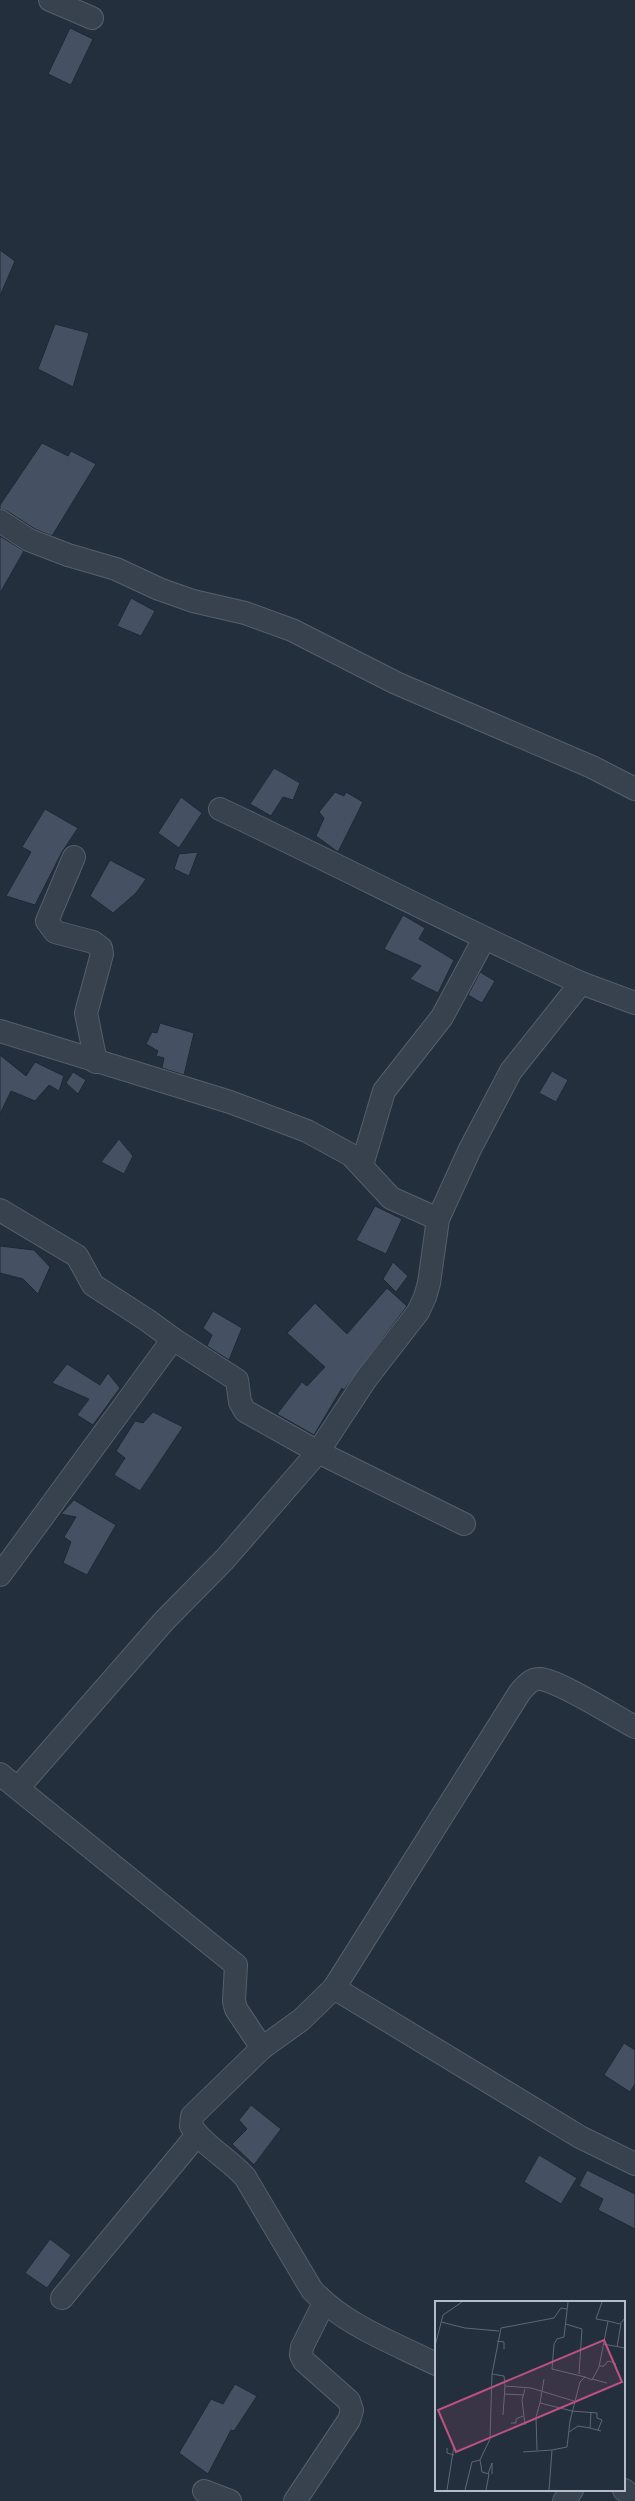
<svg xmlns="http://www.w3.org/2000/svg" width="635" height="2501" viewBox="0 0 635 2501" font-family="'Work Sans',sans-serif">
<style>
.building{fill:#455162;stroke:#1f2835}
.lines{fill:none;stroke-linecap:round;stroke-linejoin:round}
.minor-casing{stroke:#565f6c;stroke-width:24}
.minor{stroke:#38414e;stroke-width:22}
.inset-road{fill:none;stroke:#5e6776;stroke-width:1}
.view{fill:#bd5182;fill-opacity:0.15;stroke:#bd5182;stroke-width:2}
.inset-edge{fill:none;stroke:#b4bcc9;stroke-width:2}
</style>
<rect width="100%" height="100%" fill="#242f3e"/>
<g class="building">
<polygon points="70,28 93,39 71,85 48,74"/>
<polygon points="0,250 15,261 0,296"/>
<polygon points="55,324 89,333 73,387 38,369"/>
<polygon points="42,443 68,456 71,451 96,464 52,536 35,529 7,511 0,509 0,505"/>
<polygon points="0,536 24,551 0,593"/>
<polygon points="131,598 155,611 141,636 117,626"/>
<polygon points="274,768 300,783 293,800 283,797 271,816 250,804"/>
<polygon points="335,792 344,796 346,792 363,802 338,852 316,836 324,818 319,812"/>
<polygon points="181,797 202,813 179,848 158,833"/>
<polygon points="45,809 78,828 62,852 35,905 6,896 31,852 22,847"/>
<polygon points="198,852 189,876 174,869 179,854"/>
<polygon points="110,860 146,879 136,893 113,913 90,896"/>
<polygon points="403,915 425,928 419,939 454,960 438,993 410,979 421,966 384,949"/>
<polygon points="480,972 495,981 482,1003 468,995"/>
<polygon points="160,1023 194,1033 184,1075 162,1068 164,1058 156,1056 158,1051 146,1044 152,1032 157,1033"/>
<polygon points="0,1055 26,1076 35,1062 64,1076 59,1091 49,1085 35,1101 11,1091 0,1114"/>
<polygon points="552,1071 568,1080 556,1102 539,1093"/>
<polygon points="73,1072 86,1080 78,1094 66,1083"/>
<polygon points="119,1139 133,1156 124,1174 101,1162"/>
<polygon points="375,1206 402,1219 386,1254 356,1240"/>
<polygon points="0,1246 34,1250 50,1267 38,1294 23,1279 0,1273"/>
<polygon points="393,1262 408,1276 396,1292 383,1279"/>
<polygon points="387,1288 407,1306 344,1390 342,1388 314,1435 277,1414 302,1382 307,1386 325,1367 287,1333 315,1303 347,1334"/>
<polygon points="213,1311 242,1328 229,1360 207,1346 212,1335 203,1328"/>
<polygon points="67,1364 100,1385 108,1373 120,1388 93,1425 77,1415 89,1399 52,1383"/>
<polygon points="153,1412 183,1427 140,1491 114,1475 125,1458 116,1451 135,1421 143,1423"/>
<polygon points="74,1500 116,1525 87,1575 63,1563 71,1542 64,1537 76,1517 61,1514"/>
<polygon points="624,2043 635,2050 635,2084 630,2092 604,2075"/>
<polygon points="251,2105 281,2129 254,2165 232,2144 247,2129 239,2120"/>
<polygon points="539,2155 577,2178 561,2204 524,2182"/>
<polygon points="587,2170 635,2194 635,2229 598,2210 603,2199 579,2186"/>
<polygon points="50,2239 71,2255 47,2288 25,2273"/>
<polygon points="235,2384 257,2396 234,2431 231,2430 208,2474 179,2453 211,2399 223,2404"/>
</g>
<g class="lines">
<defs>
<g id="minor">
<polyline points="50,0 92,18"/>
<polyline points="0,521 29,540 68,555 116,569 159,589 193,601 245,613 292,630 396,683 592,767 635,789"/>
<path d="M 220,809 C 341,866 459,928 581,983"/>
<polyline points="74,857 47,921 55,932 93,942 101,948 102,954 86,1013 96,1062"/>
<polyline points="0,1031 230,1102 307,1131 351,1155 391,1198 438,1219"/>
<polyline points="362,1165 384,1091 442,1017 484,939"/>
<polyline points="0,1210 77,1256 93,1285 147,1320 173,1339"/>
<polyline points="0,1575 173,1339 237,1380 240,1402 245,1411 318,1452 464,1524"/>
<path d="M 0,1774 L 236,1965 L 234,2001 L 236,2009 L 262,2048 L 192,2116 L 191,2126 C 204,2146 229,2159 245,2177 L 312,2290 C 344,2325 394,2343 436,2364"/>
<polyline points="18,1788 164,1621 225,1559 318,1452 366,1379 418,1312 425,1297 429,1283 438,1219 470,1149 511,1071 581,983 635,1003"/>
<polyline points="334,1988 580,2137 635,2164"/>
<path d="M 262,2048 L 301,2020 L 334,1988 L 520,1692 C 525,1686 532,1678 540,1679 C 558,1680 616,1717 635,1727"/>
<polyline points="62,2298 197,2135"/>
<polyline points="624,2490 635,2498"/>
<polyline points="204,2491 230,2501"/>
<polyline points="295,2501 349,2420 352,2410 349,2401 304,2361 301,2355 302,2347 324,2303"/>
<polyline points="564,2501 572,2490"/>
</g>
</defs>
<use href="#minor" class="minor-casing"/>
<use href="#minor" class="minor"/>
</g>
<g transform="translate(435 2301)">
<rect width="190" height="190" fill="#242f3e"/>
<path class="inset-road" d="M 133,1 L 129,36 L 122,38 L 119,43 L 117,68 L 150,76M 167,1 L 161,18 L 173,20M 132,8 L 126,7 L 119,17 L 66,27 L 57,73 L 69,75 L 70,85 L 96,87 L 139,100M 6,21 L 30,27 L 64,30M 131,23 L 147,28 L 144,73M 62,40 L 69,41 L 69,48M 168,43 L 190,47M 0,45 L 8,14 L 27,1M 182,46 L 186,23M 165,65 L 169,65 L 173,60 L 180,62 L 181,68M 109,78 L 105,102 L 137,110 L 162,112 L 162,117 L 167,119 L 163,129M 157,78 L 172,82M 90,88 L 87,99 L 90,124M 70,93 L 88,94M 156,111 L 155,127 L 166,130M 68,114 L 70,85M 76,122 L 81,122 L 81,118 L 88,115M 134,131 L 143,125 L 155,127M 12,147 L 12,152 L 19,154M 102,149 L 101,116 L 105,102M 88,151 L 117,149M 45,159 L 47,171 L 54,173 L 51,189M 53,173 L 57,162 L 57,173M 12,189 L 19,145M 30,189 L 37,161 L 45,159 L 55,138 L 57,73M 114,189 L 117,149 L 132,146 L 135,120 L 145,81 L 150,76 L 157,79 L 164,66 L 173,20 L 185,23 L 190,17"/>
<path class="view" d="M 169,39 L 187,81 L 21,151 L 3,109 Z"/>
<rect width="190" height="190" class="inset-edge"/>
</g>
</svg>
